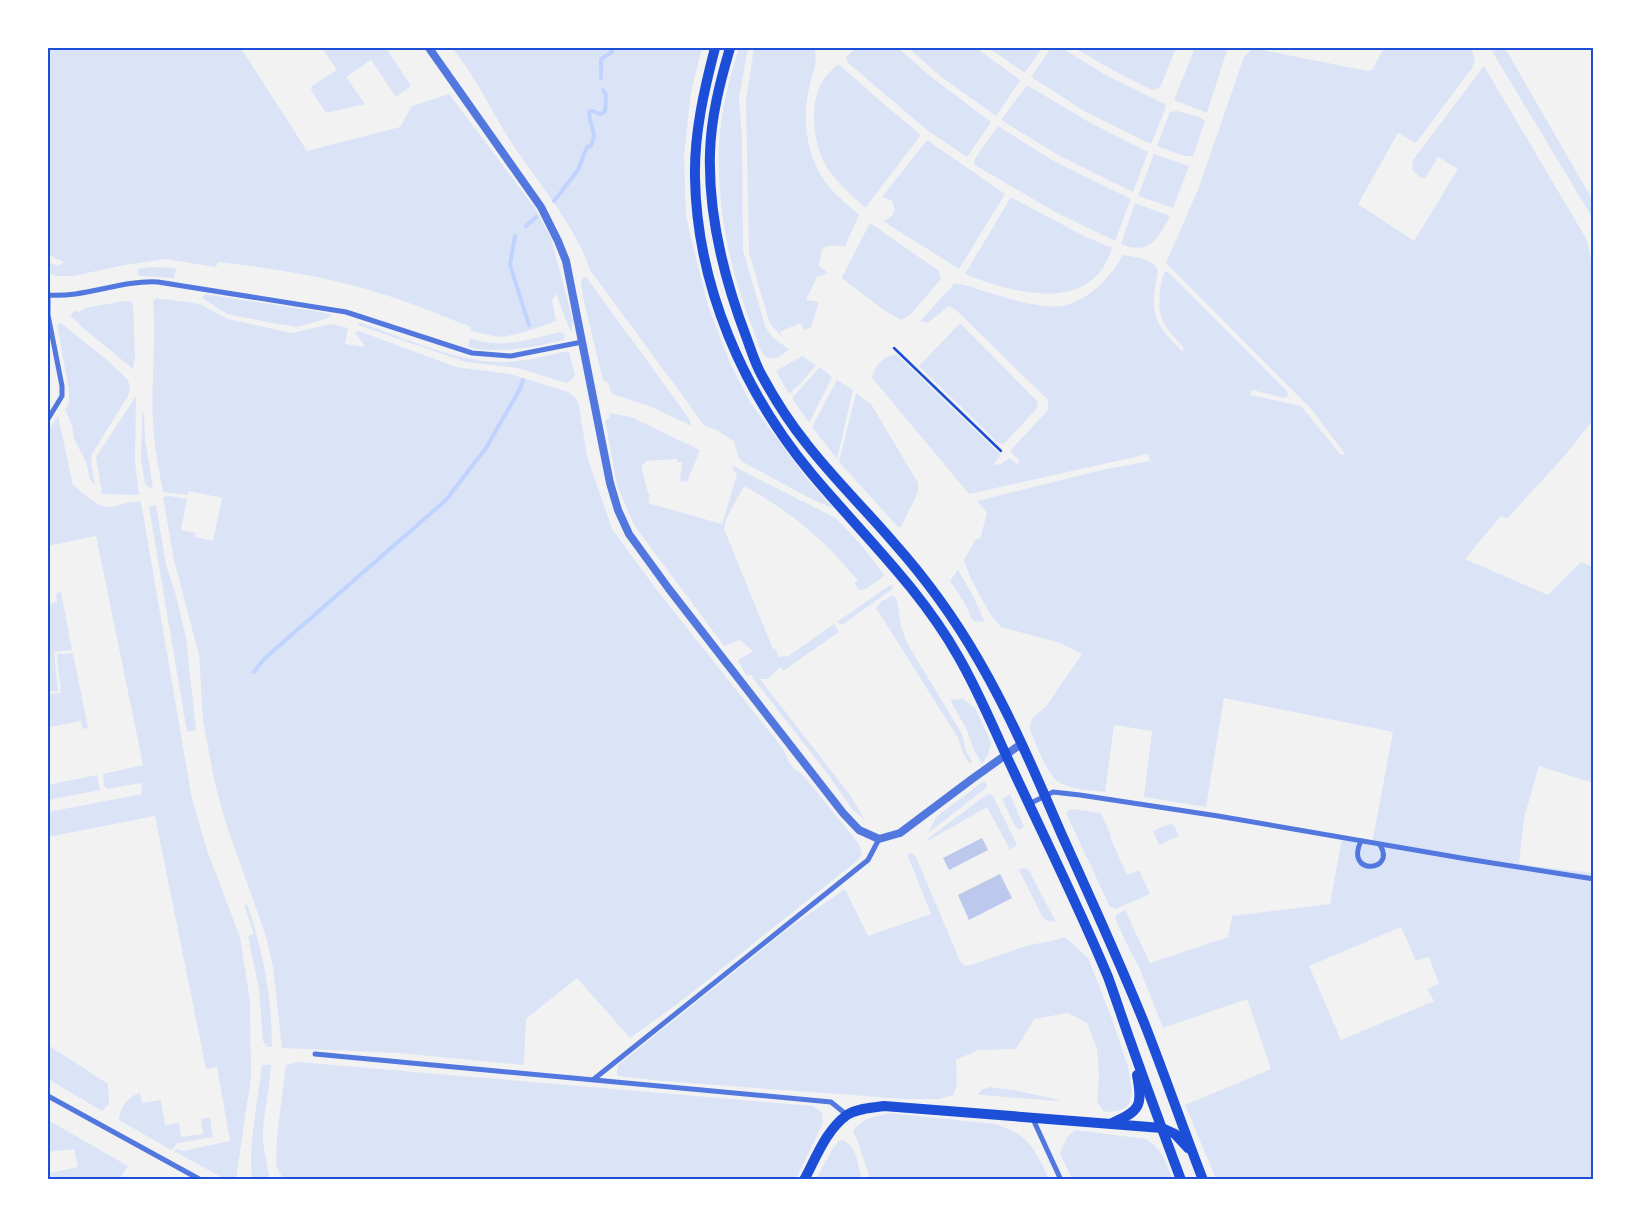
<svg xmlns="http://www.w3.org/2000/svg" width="1641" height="1227" viewBox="0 0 1641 1227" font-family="'IBM Plex Sans',sans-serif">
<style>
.green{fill:#dbe4f7;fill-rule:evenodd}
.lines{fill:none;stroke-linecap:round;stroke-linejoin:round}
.stream{stroke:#bfd3fe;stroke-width:4}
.building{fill:#bdc9ec}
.path{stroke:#1d4ed8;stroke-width:2.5}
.minor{stroke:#5277de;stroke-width:5}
.tertiary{stroke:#5277de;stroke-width:8}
.primary{stroke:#1d4ed8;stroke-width:10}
.neatline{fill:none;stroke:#1d4ed8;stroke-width:2}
</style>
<rect width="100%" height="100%" fill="#f2f2f2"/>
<g class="green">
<path d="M 48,48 L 241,48 L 307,151 L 400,127 L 412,106 L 449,94 L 535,208 L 551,238 L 573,321 L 571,333 L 556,294 L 552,300 L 556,321 L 522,333 L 502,337 L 494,336 L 470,331 L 471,327 C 442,316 412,303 382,294 C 329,277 273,268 218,262 L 216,267 L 165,259 L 125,265 L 73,276 L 57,276 L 48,273 L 48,262 L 58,266 L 64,262 L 48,255 Z"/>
<polygon points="322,48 386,48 411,86 396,97 371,60 346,77 365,104 326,113 311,90 312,86 337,70"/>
<path d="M 452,48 L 702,48 L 691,92 L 684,156 L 686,217 L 708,306 L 731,365 L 750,402 L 807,479 L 833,508 L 815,501 L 741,461 L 738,457 L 734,441 L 718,431 L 704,425 L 590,270 C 574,223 538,183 511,142 C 491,111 476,76 452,48 Z"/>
<path d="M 739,48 L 748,48 L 739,98 L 742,137 L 743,250 L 765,326 L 773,338 L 789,349 C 784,354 773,362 766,357 C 759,351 756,337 753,329 C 730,272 717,210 719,148 C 720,113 729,80 739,48 Z"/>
<path d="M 754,48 L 814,48 C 819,63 812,73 809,88 C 802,120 806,152 824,180 C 833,193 847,204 859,215 L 845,246 L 827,246 L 822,249 L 819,266 L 828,273 L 817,277 L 806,300 L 819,302 L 811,327 L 804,330 L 800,323 L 780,332 L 784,339 L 770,324 L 749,253 L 746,100 Z"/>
<polygon points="856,48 898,48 930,76 991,122 967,157 927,130 847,62 846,57"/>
<polygon points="908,48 976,48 1020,80 1019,82 996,116 944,79"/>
<polygon points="989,48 1042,48 1025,73"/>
<polygon points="1051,48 1062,48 1104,74 1165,104 1166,107 1151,144 1086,112 1031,77"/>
<polygon points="1075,48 1176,48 1162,83 1159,88 1152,90 1118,73 1118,71 1116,72"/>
<polygon points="1195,48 1226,48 1227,50 1207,113 1174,100"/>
<path d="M 1253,48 L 1368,71 L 1372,70 L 1384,48 L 1471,48 L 1475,59 L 1472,68 L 1416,143 L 1398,133 L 1358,204 L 1414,241 L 1458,169 L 1438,157 L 1425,178 L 1420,178 L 1412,169 L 1413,160 L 1484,66 L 1587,240 L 1594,275 L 1593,420 L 1567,453 L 1507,519 L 1501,516 L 1465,559 L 1548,595 L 1581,562 L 1593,567 L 1593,783 L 1539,766 L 1524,818 L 1519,864 L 1591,873 L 1593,863 L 1593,1179 L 1216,1179 L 1185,1105 L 1271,1069 L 1247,999 L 1163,1028 L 1139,967 L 1130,951 L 1115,918 L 1116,915 L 1125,910 L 1150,963 L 1228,937 L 1232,916 L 1330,904 L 1342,838 L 1372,843 L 1393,732 L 1224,698 L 1206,807 L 1144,797 L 1152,731 L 1114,725 L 1105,792 C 1090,790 1068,790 1056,780 C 1046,771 1034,740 1029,727 L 1033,718 L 1047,705 L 1082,654 L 1060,643 L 1001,627 L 990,614 L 970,577 L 964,560 L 976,539 L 980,539 L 987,513 L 977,501 L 1106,469 L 1150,461 L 1148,454 L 969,494 L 872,378 C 874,367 884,354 897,355 L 1001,455 L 993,465 L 1001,464 L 1009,458 L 1017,464 L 1020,461 L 1010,451 L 1048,410 L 1048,400 L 957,311 L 949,306 L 928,323 L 920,321 L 954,284 C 965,283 976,289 987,292 C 1006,298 1042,309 1062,306 C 1088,301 1111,277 1123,255 C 1135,257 1152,258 1158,270 C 1156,283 1152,300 1155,313 C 1158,328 1172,341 1182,351 L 1184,348 C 1164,325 1157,321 1160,290 C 1161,283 1161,277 1166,271 L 1168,272 L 1287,391 L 1288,396 L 1284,398 L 1252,390 L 1250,395 L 1301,406 L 1341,455 L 1345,454 L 1311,409 L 1166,263 L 1199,187 L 1244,57 ZM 1401,927 L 1416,961 L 1429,957 L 1439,984 L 1427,989 L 1434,1001 L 1341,1040 L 1309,966 Z"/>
<polygon points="1490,48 1505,48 1593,201 1593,222 1589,212"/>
<path d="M 837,65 L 840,65 L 879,100 L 920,134 L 920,136 L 866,207 L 863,206 C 851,194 837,183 828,169 C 814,147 809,110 820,86 C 824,77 831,71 837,65 Z"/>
<polygon points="1027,85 1089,122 1148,152 1133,192 1056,154 1003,121 1002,119"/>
<polygon points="1177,111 1199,117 1205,121 1193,156 1185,156 1157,146 1170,112"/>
<polygon points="998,126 1054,161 1131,199 1115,241 1057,213 975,165 974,163 976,157"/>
<path d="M 927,140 L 1005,194 L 959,269 L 883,221 C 894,217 897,212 892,201 L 882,197 Z"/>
<polygon points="1154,154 1189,166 1173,208 1138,196"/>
<path d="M 1011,197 L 1084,236 L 1112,248 C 1092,316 1012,293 965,274 Z"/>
<path d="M 1135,203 L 1170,216 C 1159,238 1148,256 1121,244 Z"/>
<polygon points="870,223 939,271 941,279 912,313 901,320 881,308 843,279 842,277"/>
<polygon points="152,267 176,268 174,278 138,276 138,269"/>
<polygon points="586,277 688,417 692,426 649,406 612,394 608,383 603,381 583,297 581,283 583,278"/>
<polygon points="205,294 321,312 332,315 325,319 297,327 278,324 227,314 202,298"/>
<path d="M 156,298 L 200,304 L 228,319 L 291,333 L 332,324 L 348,328 L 345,344 L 365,347 L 355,332 L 359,331 L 456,367 L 510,374 L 568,392 L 576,398 L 579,405 L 587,456 L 612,529 L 656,589 L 784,750 C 788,761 791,768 802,774 L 859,844 L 862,854 L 858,860 L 676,1005 L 630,1038 L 577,978 L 526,1019 L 524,1065 L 398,1053 L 282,1048 L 273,967 L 265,933 L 226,824 L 215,784 L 203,721 L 199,655 L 174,560 L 163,497 L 170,496 L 187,499 L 181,530 L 196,533 L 195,537 L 213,541 L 222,498 L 189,491 L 188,495 L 163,492 C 159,469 154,447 153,423 C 151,383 156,342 153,301 Z"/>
<polygon points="125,301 133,302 135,357 133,369 82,327 70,315 77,310 78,312 84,310 84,308"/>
<path d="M 359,322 C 402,337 456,362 501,362 C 522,362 542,357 562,352 L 569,352 L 575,374 L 572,380 L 566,383 L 518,368 L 466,362 L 358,325 Z"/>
<polygon points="61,323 107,360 128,380 130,388 128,396 92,454 91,463 95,485 90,480 86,462 74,439 72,425 65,409 69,403 69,391 57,324"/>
<polygon points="960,323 1037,401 1038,407 1004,444 998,443 919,366"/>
<path d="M 561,332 L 564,334 L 565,339 L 560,341 C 529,348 500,354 468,347 L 470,338 C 505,350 527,339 561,332 Z"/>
<polygon points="802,356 816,365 801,383 789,394 776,371"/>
<polygon points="820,367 832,377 809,423 792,398"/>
<polygon points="837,380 853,390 837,459 812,427"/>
<polygon points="856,393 871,404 918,483 918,492 901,527 898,527 839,462"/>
<polygon points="136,396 135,462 139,495 102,494 96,457"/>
<polygon points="144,412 145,439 153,487 150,488 145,484 141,459 142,414"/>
<path d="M 609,413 L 631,417 L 700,450 L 687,482 L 680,481 L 682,462 L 677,462 L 677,459 L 645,461 L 645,464 L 641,465 L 648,493 L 650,494 L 648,503 L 722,524 L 737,474 L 732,468 L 733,466 L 836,518 L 862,546 L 884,575 L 883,577 L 864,590 L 859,590 L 854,583 L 858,581 C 826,541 789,510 744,486 L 726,519 L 724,529 L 773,649 L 775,648 L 779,657 L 784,656 L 787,657 L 834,624 L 839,632 L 783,671 L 780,667 L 768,679 L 760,679 L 850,795 L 865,820 L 853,810 L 829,776 L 752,677 L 753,675 L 746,675 L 738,660 L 753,651 L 740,640 L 724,646 L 634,525 L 617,485 L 605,420 L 610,418 Z"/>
<path d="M 58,416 L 73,485 C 83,493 96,507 110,507 C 121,506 130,500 141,502 L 192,799 L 208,853 L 240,937 L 250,1001 L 251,1077 L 236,1179 L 225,1179 L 174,1151 L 176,1149 L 183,1151 L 230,1141 L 217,1067 L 206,1069 L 155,816 L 48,837 L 48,812 L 142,794 L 141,783 L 107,789 L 104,786 L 103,774 L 143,765 L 96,536 L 48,546 L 48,430 Z"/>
<polygon points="156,505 166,564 175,592 186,638 196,730 187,732 149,507"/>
<polygon points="958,570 972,594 985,622 973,621 964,602 950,581"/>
<polygon points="890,585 893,587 891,590 842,625 837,622"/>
<polygon points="61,592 72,650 54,652 58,691 48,692 48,604 57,602 56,593"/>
<polygon points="893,595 897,600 901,627 907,643 962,734 966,751 972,761 970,764 964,755 958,738 876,608 881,602"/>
<polygon points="73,653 88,728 83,729 81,721 50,727 48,694 61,693 57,654"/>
<polygon points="963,699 975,708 991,742 988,755 982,764 973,748 967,730 950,700"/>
<polygon points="97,775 100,790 48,800 48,785"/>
<polygon points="984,781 987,785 986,788 928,833 937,816"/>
<polygon points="990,794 993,796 1017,845 1010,850 987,807 928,841 927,839 985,796"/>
<polygon points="1010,794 1024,827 1019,830 1015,826 1002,799"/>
<polygon points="1073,809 1101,813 1111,836 1110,837 1127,875 1139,870 1150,894 1116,909 1110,907 1066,813 1068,810"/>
<polygon points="1169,824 1174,825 1179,836 1159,845 1153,831"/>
<polygon points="912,853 916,857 961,963 966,966 974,964 1029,945 1052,941 1065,937 1088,958 1112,1019 1128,1067 1132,1091 1130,1102 1127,1107 1118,1111 1104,1112 1097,1101 1099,1076 1097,1048 1087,1023 1068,1013 1034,1019 1016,1049 978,1050 956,1060 957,1085 953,1095 939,1099 906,1099 662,1081 618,1076 617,1072 618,1065 793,925 845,889 868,936 931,914 907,854"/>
<polygon points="1023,868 1028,869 1056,922 1048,921 1043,918 1019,870"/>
<path d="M 247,904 C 263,951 272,997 272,1047 L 267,1047 L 263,1041 L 259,990 L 248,936 L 254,934 L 244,905 Z"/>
<polygon points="48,1045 108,1084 109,1104 102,1111 48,1079"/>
<polygon points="298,1062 813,1106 822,1113 823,1123 796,1179 283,1179 276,1165 277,1136 286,1065"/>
<path d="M 262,1065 L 271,1065 C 270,1089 263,1114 263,1136 C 263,1149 267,1162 269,1175 L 267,1179 L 252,1179 C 248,1146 258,1100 262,1065 Z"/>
<polygon points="989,1087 1014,1090 1060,1100 1057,1101 981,1095 978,1094 981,1090"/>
<path d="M 140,1093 L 142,1103 L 161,1100 L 165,1125 L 179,1123 L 181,1137 L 203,1134 L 201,1119 L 210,1117 L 213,1137 L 178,1143 L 171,1150 L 119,1120 C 120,1107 127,1097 140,1093 Z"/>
<path d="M 889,1113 L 995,1124 C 1029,1134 1035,1150 1049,1179 L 870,1179 L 858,1142 L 853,1132 C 861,1118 874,1117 889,1113 Z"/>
<polygon points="48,1120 128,1166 120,1179 51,1179 50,1173 78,1167 74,1149 48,1152"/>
<path d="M 1075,1130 L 1146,1139 C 1162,1149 1166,1163 1173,1179 L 1072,1179 L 1060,1153 L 1067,1137 Z"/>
<path d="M 843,1140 C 857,1147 858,1166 862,1179 L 816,1179 L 833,1148 L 839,1141 Z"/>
</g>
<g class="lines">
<g class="stream">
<polyline points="601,78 601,59 612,52 612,48"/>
<path d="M 554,201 L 578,170 L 587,147 L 591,146 C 598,130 589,128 589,112 L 593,111 L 600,114 L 605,112 L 606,95 L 603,90"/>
<polyline points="526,226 536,217"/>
<polyline points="515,236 510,265 529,325"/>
<polyline points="254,672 264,659 446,500 486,448 520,389 523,380"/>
</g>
</g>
<g class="building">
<polygon points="982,838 988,850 949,870 943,858"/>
<polygon points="1000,874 1012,898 969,920 958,895"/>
</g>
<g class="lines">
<polyline class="path" points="894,348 1001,451"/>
<g class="minor">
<path d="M 48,295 C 84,298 120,280 158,282 L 346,312 L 472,353 L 511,356 L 582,342"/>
<polyline points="48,419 62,396 62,386 48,315 48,295"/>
<polyline points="1029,804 1053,792 1080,795 1218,816 1467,859 1594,879"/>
<path d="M 1361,841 C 1344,876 1397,872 1380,845"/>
<polyline points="315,1054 831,1102 847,1115"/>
<polyline points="594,1079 868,860 879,839"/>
<polyline points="48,1096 201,1180"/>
<polyline points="1032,1117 1061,1180"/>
</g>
<polyline class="tertiary" points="429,48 541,207 558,241 566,261 610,483 618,510 629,534 669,589 843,813 859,830 879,839 900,833 972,779 1021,744"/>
<g class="primary">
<path d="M 715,48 C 704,90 694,134 695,178 C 697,286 743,391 811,473 C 861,533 919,587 958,656 C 979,692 995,732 1013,770 C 1045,839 1079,907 1108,977 C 1116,999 1123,1021 1131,1043 C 1147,1089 1164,1134 1181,1180"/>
<path d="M 730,48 C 720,82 711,117 710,153 C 708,217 724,279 747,339 C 751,350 755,363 761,374 C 774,398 789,422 806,443 C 833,478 865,509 894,543 C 926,579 955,619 979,661 C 1011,716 1036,775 1061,833 C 1090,897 1119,960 1145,1025 C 1165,1076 1183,1128 1203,1180"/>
<path d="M 1112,1123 C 1140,1111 1143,1106 1137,1075"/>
<path d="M 804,1180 C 816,1158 826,1130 847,1115 C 857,1108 872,1108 884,1106 L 1162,1128 L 1175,1134 L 1188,1148"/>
</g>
</g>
<rect width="1641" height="1227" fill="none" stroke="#ffffff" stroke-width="98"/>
<rect x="49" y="49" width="1543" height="1129" class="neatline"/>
</svg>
